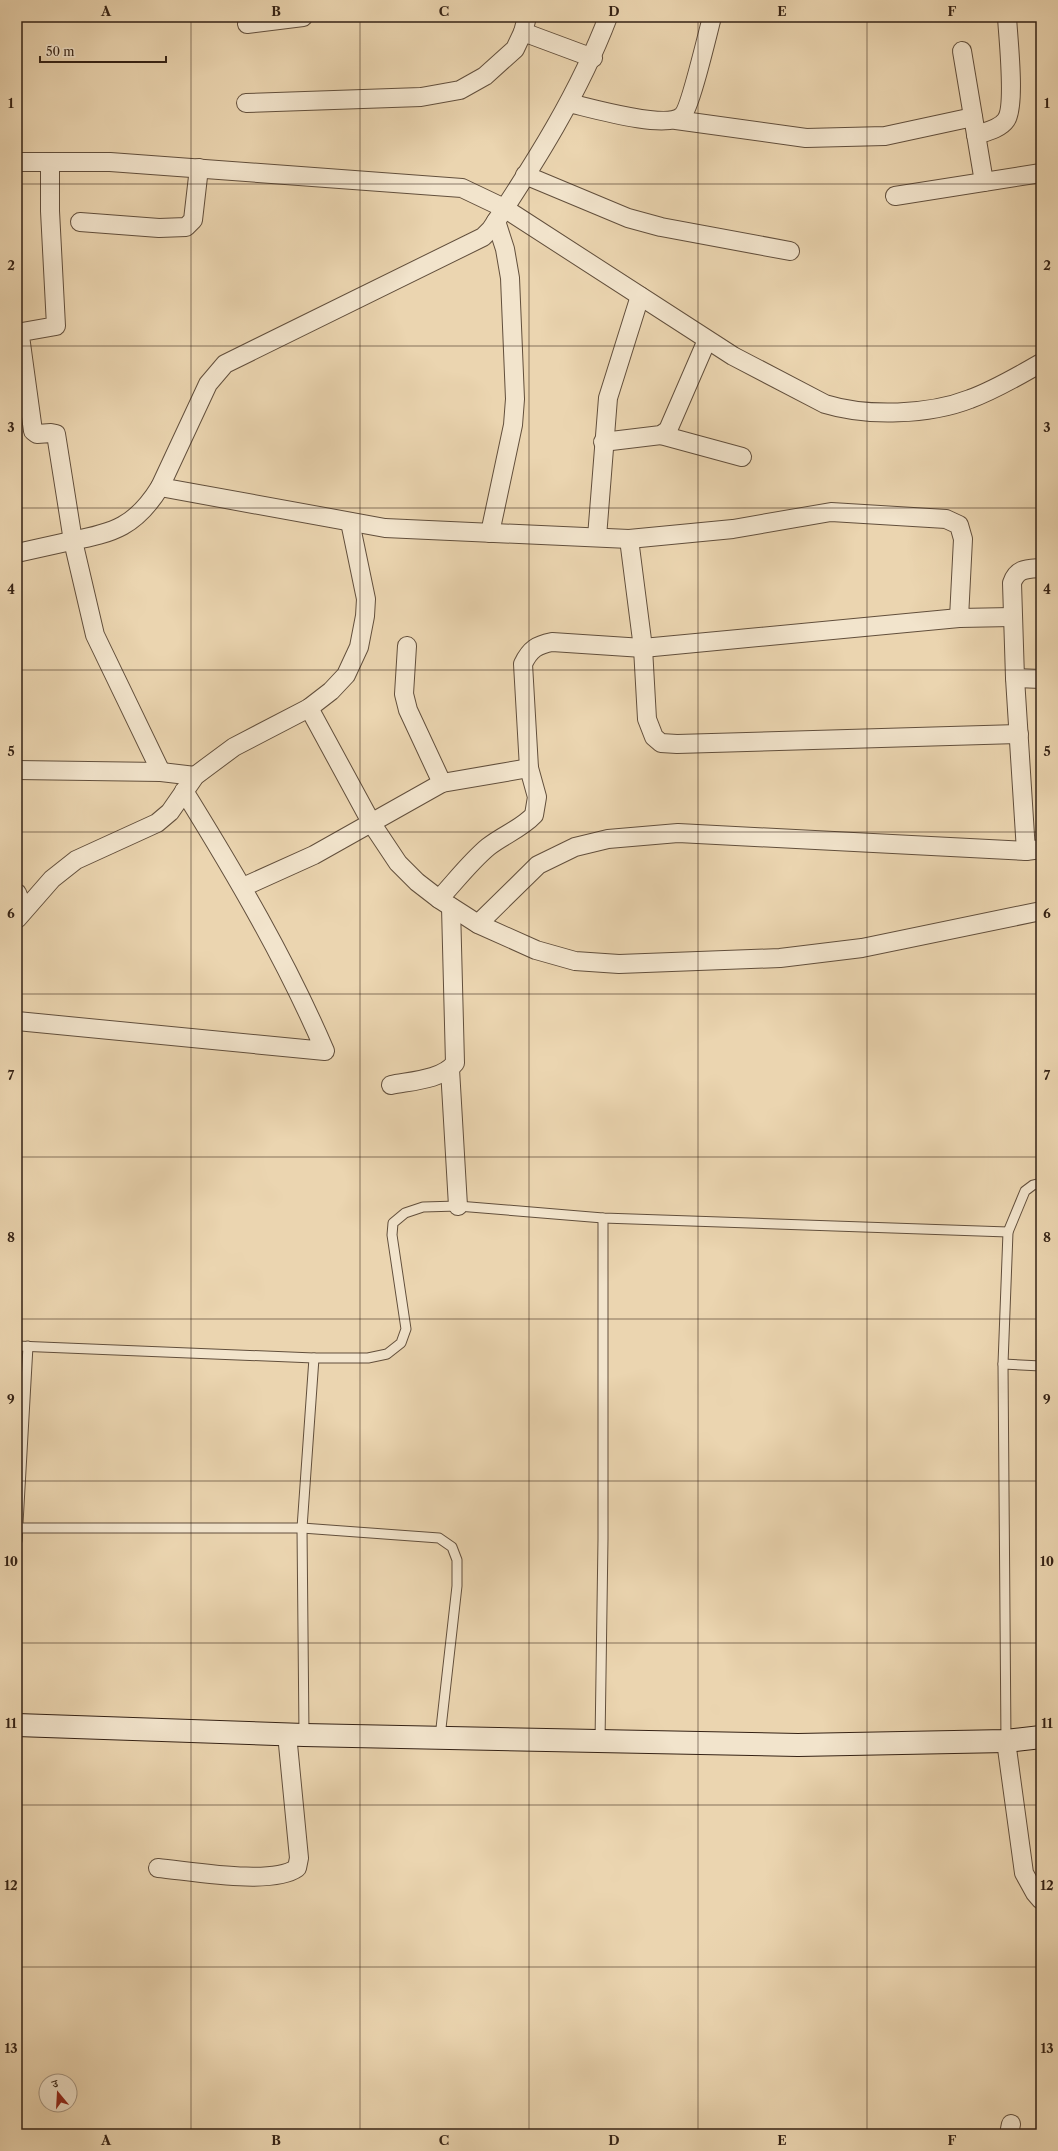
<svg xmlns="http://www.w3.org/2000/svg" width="1058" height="2151" viewBox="0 0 1058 2151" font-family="'Libre Caslon Text','Noto Serif Devanagari',serif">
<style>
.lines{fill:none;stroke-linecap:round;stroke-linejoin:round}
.lane-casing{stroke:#624f3c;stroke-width:11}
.street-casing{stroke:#624f3c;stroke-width:20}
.secondary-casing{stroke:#352215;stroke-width:24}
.lane{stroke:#f2e4cc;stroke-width:9}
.street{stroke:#f2e4cc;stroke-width:18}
.secondary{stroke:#f2e4cc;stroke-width:22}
.grid{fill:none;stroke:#352215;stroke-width:1;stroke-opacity:0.55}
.neatline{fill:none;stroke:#352215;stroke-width:1.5}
.grid-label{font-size:13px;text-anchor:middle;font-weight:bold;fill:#352215}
</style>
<rect width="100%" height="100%" fill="#ebd5b0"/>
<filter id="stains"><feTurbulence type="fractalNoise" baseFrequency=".005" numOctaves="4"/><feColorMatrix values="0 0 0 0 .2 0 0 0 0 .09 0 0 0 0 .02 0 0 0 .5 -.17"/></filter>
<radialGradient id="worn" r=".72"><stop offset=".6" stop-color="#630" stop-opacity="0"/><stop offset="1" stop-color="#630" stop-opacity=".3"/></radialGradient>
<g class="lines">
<defs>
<g id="lane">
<polyline points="17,1346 314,1358 368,1358 387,1354 401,1343 406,1329 392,1235 393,1223 405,1213 423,1207 458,1206 603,1218 1008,1232"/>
<polyline points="1003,1364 1041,1366"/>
<polyline points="18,1528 302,1528 439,1538 452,1547 457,1560 457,1586 440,1737"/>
<polyline points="17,1541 28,1346"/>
<polyline points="304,1735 302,1528 314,1358"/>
<polyline points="1006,1741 1003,1364 1008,1232 1025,1191 1033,1185 1041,1183"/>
<polyline points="600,1742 603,1539 603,1218"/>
</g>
<g id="street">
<polyline points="247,24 303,17"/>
<polyline points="523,32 593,58"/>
<polyline points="962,51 984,182"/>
<polyline points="246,103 421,97 460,90 485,76 515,49 523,32 527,17"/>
<path d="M 569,103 C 591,108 666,130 682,116 C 690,109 708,32 712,17"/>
<polyline points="676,120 806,138 885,136 973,117"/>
<path d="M 976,135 C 985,132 1000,129 1006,120 C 1016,106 1008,37 1007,17"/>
<path d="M 17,162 L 110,162 L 462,188 L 504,208 L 733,356 L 825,404 C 867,417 929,415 970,399 C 995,390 1018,376 1041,363"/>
<polyline points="50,162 50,211 56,326 22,332 20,336 33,431 37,434 51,433 56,434 73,541 95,635 161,772"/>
<polyline points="525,175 628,218 661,227 790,251"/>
<polyline points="895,196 1041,173"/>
<polyline points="80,222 159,228 186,227 193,220 199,168"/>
<polyline points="661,435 742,457"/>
<polyline points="603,442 661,435 668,430 707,340"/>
<polyline points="160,487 385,528 629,539 733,529 831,512 946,519 959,525 963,539 959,618"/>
<polyline points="490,533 513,425 515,399 510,278 505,249 496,221"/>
<polyline points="597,537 608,398 640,296"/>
<polyline points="629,539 643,648 647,719 654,737 661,743 677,744 1019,734"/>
<path d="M 17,553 C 35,549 53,545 71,541 C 114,533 136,526 160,487 L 208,384 L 225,364 L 483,237 L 491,229 C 536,161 579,93 608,17"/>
<polyline points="407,646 404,694 408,710 442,783"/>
<polyline points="1015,678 1041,679"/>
<polyline points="309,708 372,824 398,863 417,882 439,899 478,924 536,950 575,961 619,964 780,958 862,948 1041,911"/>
<polyline points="17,770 161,772 195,776"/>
<path d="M 1026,851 L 1015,678 L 1012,583 C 1017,568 1027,569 1041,568"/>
<polyline points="243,887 314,855 442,783 529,768"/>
<polyline points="17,893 24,910"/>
<path d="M 439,899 C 455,882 470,862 488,847 C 503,835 521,829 534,815 L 537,797 L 529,768 L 523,664 C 530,649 537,645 552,642 L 643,648 L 959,618 L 1012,617"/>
<polyline points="17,919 52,879 76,860 157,823 170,812 195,776 207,767 234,747 309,708 331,691 346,675 359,647 365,616 366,599 350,522"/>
<polyline points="478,924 538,865 575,847 608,839 678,833 1026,851 1041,849"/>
<path d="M 17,1021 L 325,1051 C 286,960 236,875 184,791"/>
<polyline points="450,1069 458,1206"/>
<path d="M 391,1085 C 410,1081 442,1080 455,1063 L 451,907"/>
<polyline points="1006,1741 1024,1873 1035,1893 1041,1900"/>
<path d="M 158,1868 C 191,1871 272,1886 297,1868 L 299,1858 L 287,1734"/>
<polyline points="1009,2134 1011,2124"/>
</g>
<polyline id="secondary" points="17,1725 304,1735 798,1745 1006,1741 1041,1737"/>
</defs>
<use href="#lane" class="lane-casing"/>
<use href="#street" class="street-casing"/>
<use href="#secondary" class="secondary-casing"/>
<use href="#lane" class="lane"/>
<use href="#street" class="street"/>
<use href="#secondary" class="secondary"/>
</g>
<path class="grid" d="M 191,17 L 191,2134M 360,17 L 360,2134M 529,17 L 529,2134M 698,17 L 698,2134M 867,17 L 867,2134M 17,184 L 1041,184M 17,346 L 1041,346M 17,508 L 1041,508M 17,670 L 1041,670M 17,832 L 1041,832M 17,994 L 1041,994M 17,1157 L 1041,1157M 17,1319 L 1041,1319M 17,1481 L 1041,1481M 17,1643 L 1041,1643M 17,1805 L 1041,1805M 17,1967 L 1041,1967"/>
<rect width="1058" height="2151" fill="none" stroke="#ebd5b0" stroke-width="44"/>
<g transform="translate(58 2093) rotate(342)"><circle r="19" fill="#f2e4cc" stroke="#a69683"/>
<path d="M0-3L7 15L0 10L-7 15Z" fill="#8f2418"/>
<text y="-6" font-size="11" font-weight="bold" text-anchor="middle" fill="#352215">उ</text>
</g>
<path d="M40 56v6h126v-6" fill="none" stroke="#352215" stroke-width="2"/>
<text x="46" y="56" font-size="12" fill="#352215" stroke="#f2e4cc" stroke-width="3" paint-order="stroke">50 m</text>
<rect x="22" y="22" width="1014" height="2107" class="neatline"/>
<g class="grid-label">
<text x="106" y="16">A</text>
<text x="276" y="16">B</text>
<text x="444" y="16">C</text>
<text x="614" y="16">D</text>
<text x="782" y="16">E</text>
<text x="952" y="16">F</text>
<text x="11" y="108">1</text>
<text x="1047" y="108">1</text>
<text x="11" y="270">2</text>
<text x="1047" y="270">2</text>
<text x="11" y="432">3</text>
<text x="1047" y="432">3</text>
<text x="11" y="594">4</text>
<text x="1047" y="594">4</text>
<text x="11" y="756">5</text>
<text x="1047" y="756">5</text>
<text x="11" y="918">6</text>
<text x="1047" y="918">6</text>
<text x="11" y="1080">7</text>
<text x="1047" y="1080">7</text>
<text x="11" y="1242">8</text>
<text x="1047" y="1242">8</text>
<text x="11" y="1404">9</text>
<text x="1047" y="1404">9</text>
<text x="11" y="1566">10</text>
<text x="1047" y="1566">10</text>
<text x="11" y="1728">11</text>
<text x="1047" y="1728">11</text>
<text x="11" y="1890">12</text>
<text x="1047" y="1890">12</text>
<text x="11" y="2053">13</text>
<text x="1047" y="2053">13</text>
<text x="106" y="2145">A</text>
<text x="276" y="2145">B</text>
<text x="444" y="2145">C</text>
<text x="614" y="2145">D</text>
<text x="782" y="2145">E</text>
<text x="952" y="2145">F</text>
</g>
<rect width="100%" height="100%" filter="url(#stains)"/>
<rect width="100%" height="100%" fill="url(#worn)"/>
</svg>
